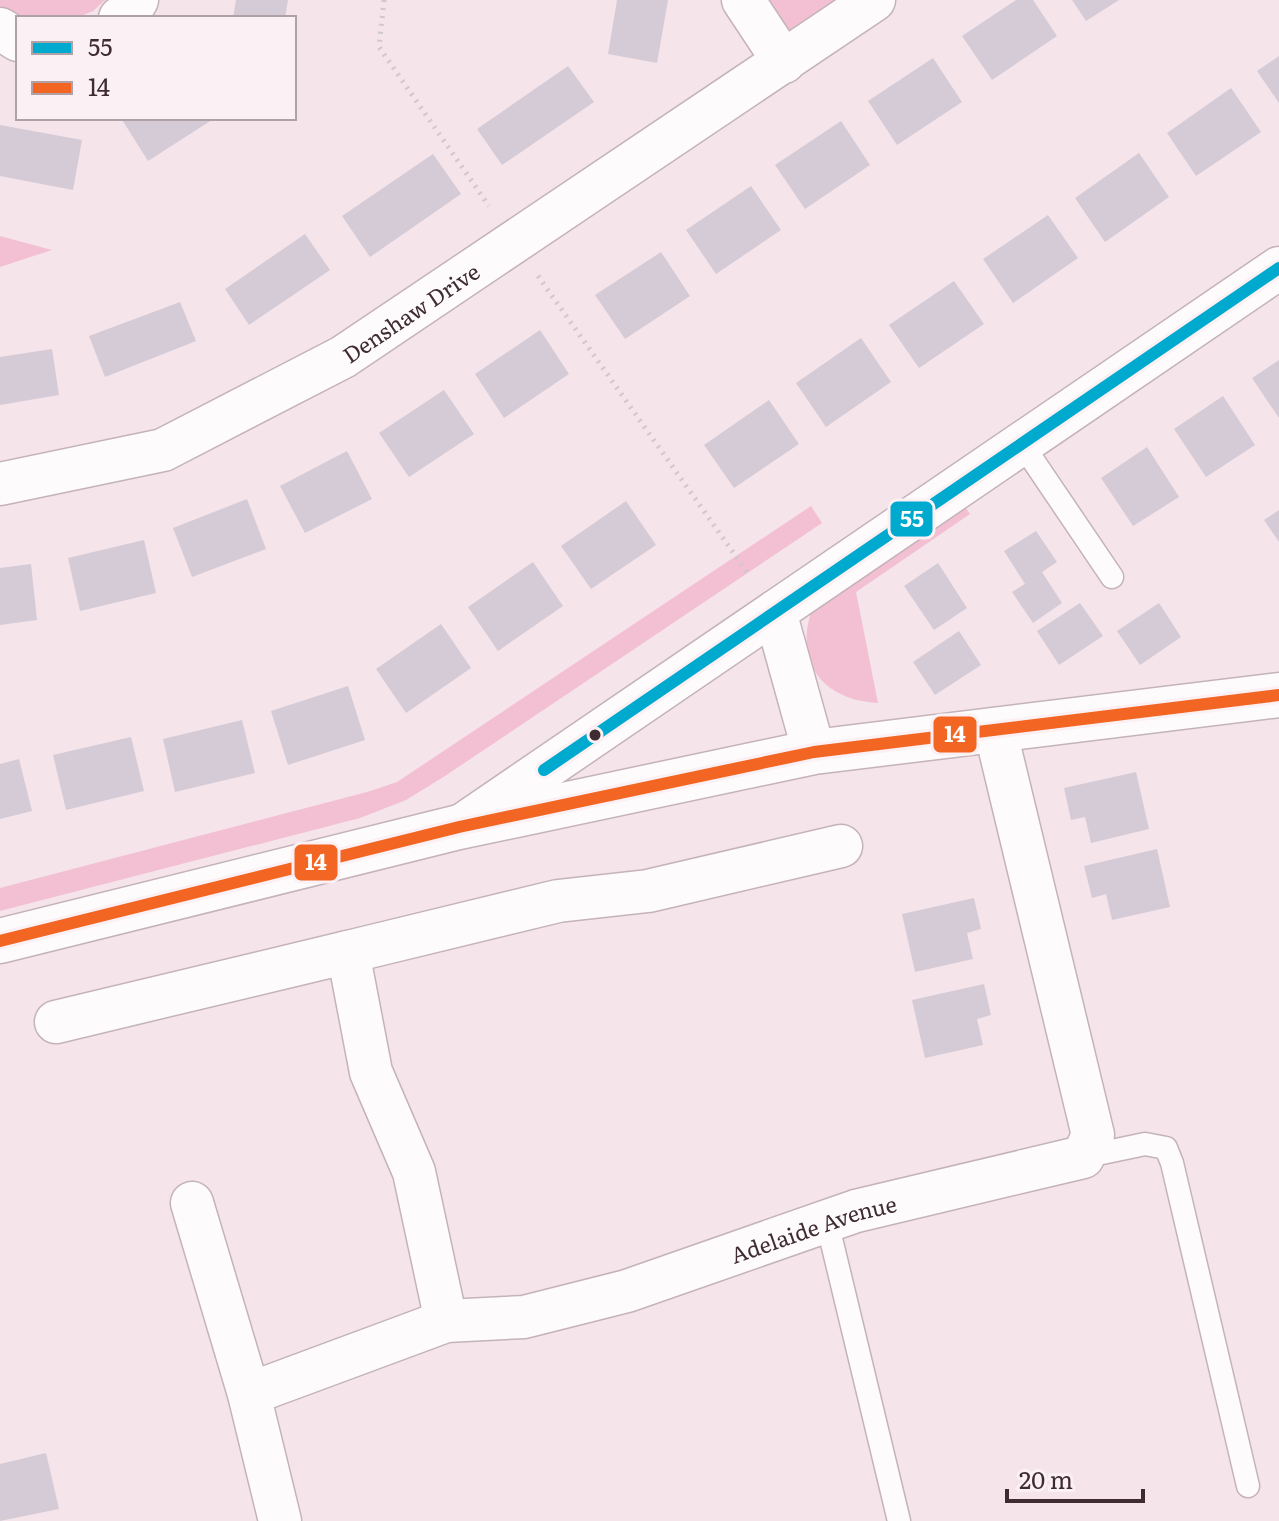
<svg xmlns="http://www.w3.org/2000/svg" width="1279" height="1521" viewBox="0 0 1279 1521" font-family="Literata,serif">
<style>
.green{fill:#f3c0d3}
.building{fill:#d5cbd6}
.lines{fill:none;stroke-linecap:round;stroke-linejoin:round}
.service-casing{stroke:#c4b3b9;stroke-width:25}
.minor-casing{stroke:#c4b3b9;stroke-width:45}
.tertiary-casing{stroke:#c4b3b9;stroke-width:47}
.path{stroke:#cfc8cc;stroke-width:5;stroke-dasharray:2 6;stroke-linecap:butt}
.service{stroke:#fefbfc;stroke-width:22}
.minor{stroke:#fefbfc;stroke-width:42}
.tertiary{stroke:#fefbfc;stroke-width:44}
.bus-1-casing{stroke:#fbf0f3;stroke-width:18}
.bus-2-casing{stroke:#fbf0f3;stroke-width:18}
.bus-1{stroke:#00a9ce;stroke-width:12}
.bus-2{stroke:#f26522;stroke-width:12}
.bus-dot{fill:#3f2b32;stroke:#fbf0f3;stroke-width:3}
.labels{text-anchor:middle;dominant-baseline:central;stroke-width:8;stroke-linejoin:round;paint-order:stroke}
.street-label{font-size:22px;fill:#3f2b32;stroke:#fbf0f3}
.line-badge{stroke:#fbf0f3;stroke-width:3}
.badge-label{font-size:22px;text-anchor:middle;font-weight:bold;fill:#fff}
</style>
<rect width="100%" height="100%" fill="#f5e4ea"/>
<g class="green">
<polygon points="0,0 105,0 93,11 76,18 17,18 0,7"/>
<polygon points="743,0 874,0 784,62"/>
<polygon points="0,236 52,250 0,267"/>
<path d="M 959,498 L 970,514 L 856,592 L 878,703 C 820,700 792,659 814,604 Z"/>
<polygon points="811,506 822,523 445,776 406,800 360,818 0,911 0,888 367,792 397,782"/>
</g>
<g class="building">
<polygon points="236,0 288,0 285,18 233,18"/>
<polygon points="617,0 668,0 657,63 608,54"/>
<polygon points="1016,0 1033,0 1057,36 992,80 962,36"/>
<polygon points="1072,0 1119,0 1086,21"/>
<polygon points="1279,56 1279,103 1257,71"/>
<polygon points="933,58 962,102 897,145 868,101"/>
<polygon points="568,66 594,102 502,165 477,129"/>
<polygon points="1231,88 1261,132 1196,176 1167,133"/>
<polygon points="121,118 215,118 148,161"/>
<polygon points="841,121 870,165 805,209 775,165"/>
<polygon points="0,125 82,140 73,190 0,176"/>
<polygon points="1139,153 1169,197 1105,242 1075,198"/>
<polygon points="433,154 461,194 370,257 342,216"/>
<polygon points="751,186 781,230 716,274 686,230"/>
<polygon points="1048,215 1078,258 1013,303 983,259"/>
<polygon points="305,234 330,270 249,325 225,289"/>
<polygon points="661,252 690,296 625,339 595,295"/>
<polygon points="954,281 984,324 919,368 889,325"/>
<polygon points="180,302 196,341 105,377 89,336"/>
<polygon points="540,330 569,374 504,418 475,374"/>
<polygon points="861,338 891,382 826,427 796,383"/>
<polygon points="52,349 59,395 0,405 0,357"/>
<polygon points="1279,360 1279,418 1252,378"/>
<polygon points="444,390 474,434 409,477 379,433"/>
<polygon points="1223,396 1255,445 1206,477 1174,429"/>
<polygon points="769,400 799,444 734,488 704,445"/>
<polygon points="1147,447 1179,497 1133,526 1101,478"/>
<polygon points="347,451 372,499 305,533 280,486"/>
<polygon points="247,499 266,549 192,577 173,528"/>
<polygon points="626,501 656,545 591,589 561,546"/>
<polygon points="1279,510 1279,542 1264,520"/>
<polygon points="1036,531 1057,562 1042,572 1062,603 1033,623 1012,592 1025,584 1004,551"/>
<polygon points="144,540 156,593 80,611 68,558"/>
<polygon points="533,562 563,606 498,651 468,607"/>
<polygon points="938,563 967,608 934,630 904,586"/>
<polygon points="31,564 37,620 0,625 0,568"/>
<polygon points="1080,603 1103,636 1059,665 1037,631"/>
<polygon points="1159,603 1181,637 1140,665 1117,631"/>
<polygon points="441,624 471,668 406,713 376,669"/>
<polygon points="959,631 981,665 935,695 913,662"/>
<polygon points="348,686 365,740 288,765 271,711"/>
<polygon points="242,720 255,773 175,792 163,739"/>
<polygon points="131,737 144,791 66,810 53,755"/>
<polygon points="19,759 32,811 0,819 0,764"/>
<polygon points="1136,772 1149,829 1091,843 1085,817 1071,820 1064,788"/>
<polygon points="1157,849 1170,907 1112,920 1106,894 1092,898 1084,866"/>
<polygon points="974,898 981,929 967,933 973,959 915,972 902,914"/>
<polygon points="984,984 991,1015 977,1019 983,1045 925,1058 912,1000"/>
<polygon points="46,1453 59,1509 0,1521 0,1464"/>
</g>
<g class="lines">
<defs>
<g id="service">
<polyline points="1022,444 1112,577"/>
<polyline points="1083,1157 1145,1144 1166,1148 1172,1163 1248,1486"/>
<polyline points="827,1222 899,1521"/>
</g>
<g id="minor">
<polyline points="743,0 784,62"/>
<polyline points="120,18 129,13 137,0"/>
<polyline points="0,29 18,40"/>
<path id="s1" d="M 0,484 L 163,450 L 343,357 L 874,0"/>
<polyline points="775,612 814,752"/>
<polyline points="461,826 1279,268"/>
<polyline points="348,952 558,901 648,891 841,846"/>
<polyline points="56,1022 348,952 371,1072 414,1172 446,1321"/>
<polyline points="192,1203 249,1394"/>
<path id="s2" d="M 280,1521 L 249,1394 L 446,1321 L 524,1317 L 627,1291 L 856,1211 L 1083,1157 L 1093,1135 L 995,729"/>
</g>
<polyline id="tertiary" points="0,941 459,827 814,752 1279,695"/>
</defs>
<use href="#service" class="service-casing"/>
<use href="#minor" class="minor-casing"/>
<use href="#tertiary" class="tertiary-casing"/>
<g class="path">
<polyline points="384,0 379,47 489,206"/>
<polyline points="538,276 749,575"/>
</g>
<use href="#service" class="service"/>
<use href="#minor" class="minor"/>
<use href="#tertiary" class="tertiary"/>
<defs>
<polyline id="bus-1" points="544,770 1279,268"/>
<polyline id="bus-2" points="0,941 459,827 814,752 1279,695"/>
</defs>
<use href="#bus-1" class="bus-1-casing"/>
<use href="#bus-2" class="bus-2-casing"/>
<use href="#bus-1" class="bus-1"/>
<use href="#bus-2" class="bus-2"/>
</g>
<circle class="bus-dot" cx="595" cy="735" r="7"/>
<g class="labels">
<g class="street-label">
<text stroke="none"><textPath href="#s1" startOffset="450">Denshaw Drive</textPath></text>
<text stroke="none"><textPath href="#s2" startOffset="722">Adelaide Avenue</textPath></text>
</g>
</g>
<g class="line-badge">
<rect x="889" y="500" width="45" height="38" rx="8" fill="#00a9ce"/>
<rect x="932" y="715" width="46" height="39" rx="8" fill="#f26522"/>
<rect x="293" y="843" width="46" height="39" rx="8" fill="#f26522"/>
</g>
<g class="badge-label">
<text x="912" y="527">55</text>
<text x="955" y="742">14</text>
<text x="316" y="870">14</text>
</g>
<rect x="16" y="16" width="280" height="104" fill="#fbf0f3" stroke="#b0a1a6" stroke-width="2"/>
<rect x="32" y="42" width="40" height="12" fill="#00a9ce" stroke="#b0a1a6" stroke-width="2"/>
<text x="88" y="56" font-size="24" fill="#3f2b32">55</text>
<rect x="32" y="82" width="40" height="12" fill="#f26522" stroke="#b0a1a6" stroke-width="2"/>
<text x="88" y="96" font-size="24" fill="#3f2b32">14</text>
<path d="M1007 1489v12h136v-12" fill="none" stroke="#3f2b32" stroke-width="4"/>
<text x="1019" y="1489" font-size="24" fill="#3f2b32" stroke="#fbf0f3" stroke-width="6" paint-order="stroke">20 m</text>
</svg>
